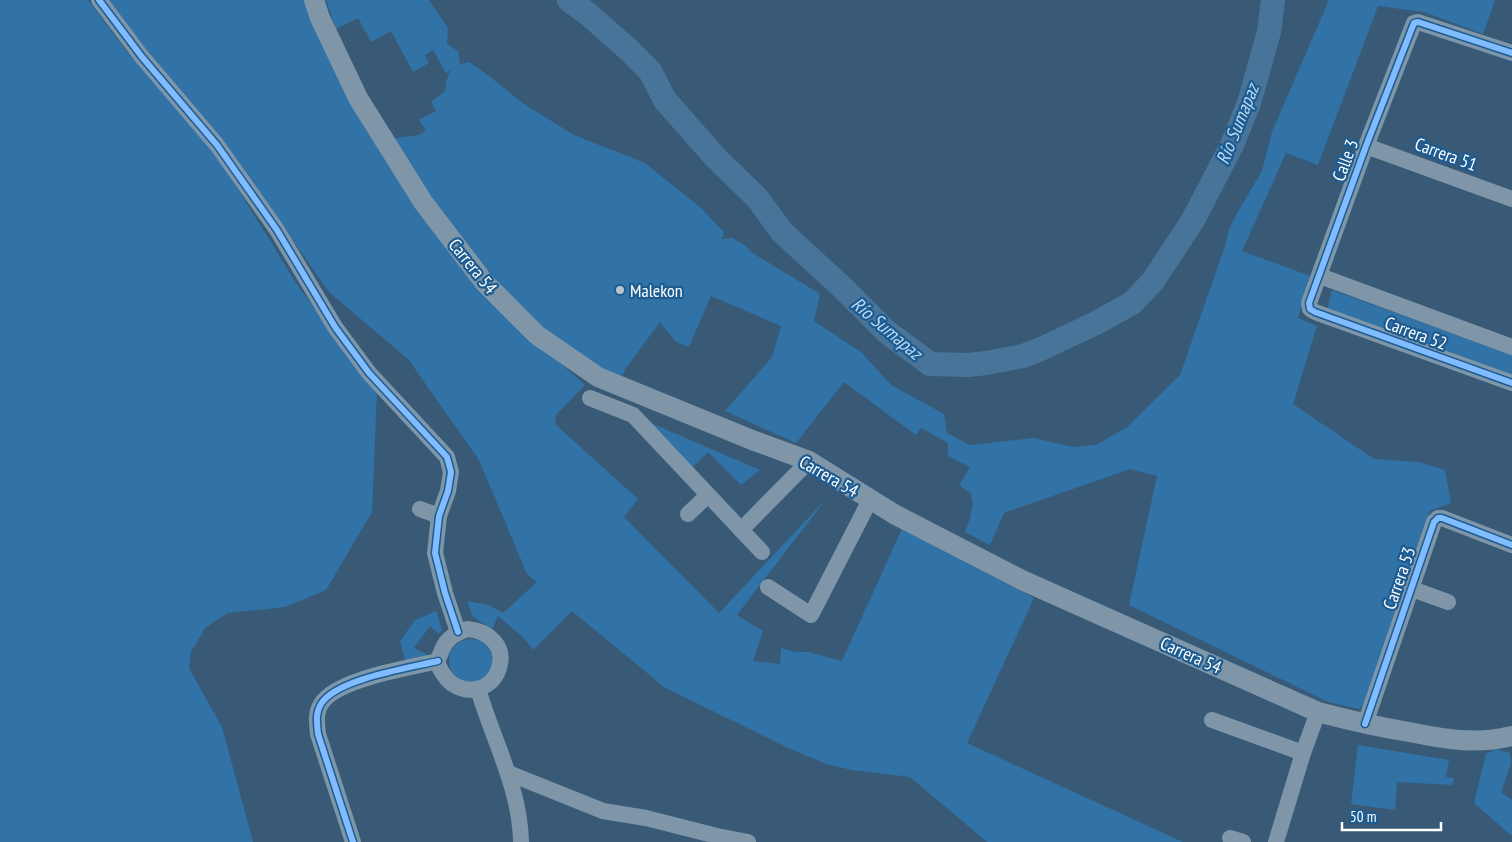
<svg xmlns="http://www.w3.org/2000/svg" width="1512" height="842" viewBox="0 0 1512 842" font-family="'PT Sans Narrow',sans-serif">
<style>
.green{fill:#3172a7}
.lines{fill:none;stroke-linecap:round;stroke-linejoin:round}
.river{stroke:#497499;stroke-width:24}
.minor{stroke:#7f96a9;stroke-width:16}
.major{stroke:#7f96a9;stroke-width:20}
.cycleway-casing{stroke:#1d5c91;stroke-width:9}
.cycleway{stroke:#80bcff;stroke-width:6}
.poi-dot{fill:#b9c5cf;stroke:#1d5c91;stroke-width:2}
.labels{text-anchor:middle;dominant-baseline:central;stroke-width:4.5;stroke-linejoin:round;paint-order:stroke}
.street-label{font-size:18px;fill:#fff;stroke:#1d5c91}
.poi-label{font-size:18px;fill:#fff;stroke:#1d5c91;text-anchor:start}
.water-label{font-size:19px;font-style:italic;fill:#b9daf5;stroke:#1d5c91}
</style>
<rect width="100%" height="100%" fill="#385a76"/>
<g class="green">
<polygon points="0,0 88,0 124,48 213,149 298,286 377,392 372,512 326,590 285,607 228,613 205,628 191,652 189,668 222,727 253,842 0,842"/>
<polygon points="105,0 304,0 310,19 349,96 559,362 585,385 555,416 556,425 638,499 624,517 719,613 826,499 737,615 763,631 753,661 780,664 781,648 795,652 808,652 842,661 902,529 1034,598 967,743 1183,842 987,842 910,777 852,770 826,764 786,747 664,687 572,611 533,650 523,637 498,616 492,629 473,617 467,601 489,605 503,613 537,582 527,574 479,460 408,359 329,292 221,139 146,57"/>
<polygon points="326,0 429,0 448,28 447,44 458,51 460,64 469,62 484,72 524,104 574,135 645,163 701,208 724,232 722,239 733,238 747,247 751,252 820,294 814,321 862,353 891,385 944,414 947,433 970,445 1033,438 1073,447 1096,445 1127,427 1180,375 1225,246 1229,230 1236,215 1262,171 1272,132 1329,0 1495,0 1483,34 1424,12 1378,6 1318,165 1286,153 1242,251 1310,276 1298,318 1317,326 1293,404 1374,459 1419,462 1445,470 1451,503 1430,511 1364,703 1360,709 1328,702 1129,605 1157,476 1130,469 1004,513 990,545 965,532 970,519 973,501 971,499 972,494 959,485 970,467 948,456 948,443 921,428 916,435 844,382 796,443 725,411 772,357 781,326 711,296 689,347 675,341 660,322 626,368 622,376 590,367 541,334 425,198 394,138 419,135 426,131 419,120 436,111 431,102 445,91 446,81 451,70 446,73 433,50 425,55 429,63 413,72 391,31 371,42 358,18 336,29"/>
<polygon points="1332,290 1512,355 1512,376 1327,309"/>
<polygon points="644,420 760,470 741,485 708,452 691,469"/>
<polygon points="436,611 442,629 439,634 430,626 414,648 428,655 407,668 400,641 415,620"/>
<circle cx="471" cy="661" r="22"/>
<polygon points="1358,745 1449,760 1446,777 1454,778 1452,785 1397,782 1395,810 1351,804"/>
<polygon points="1496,749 1510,753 1511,764 1501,792 1512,800 1512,836 1474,803 1486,754"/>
</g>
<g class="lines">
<polyline class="river" points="569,0 588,14 630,51 650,71 665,100 715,157 758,199 782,232 844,289 887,332 930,364 968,365 986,363 1023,356 1041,349 1096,323 1132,303 1153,281 1193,220 1232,145 1249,103 1269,32 1273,0"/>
<g class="minor">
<polyline points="99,0 142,57 217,145 277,230 335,327 369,373 447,457 451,472 448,491 439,516 435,553 445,593 458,632"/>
<polyline points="1512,53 1418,22 1414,23 1366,146 1309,303 1310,309 1315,312 1512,383"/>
<polyline points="1366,146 1512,199"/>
<polyline points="1320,276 1512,347"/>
<polyline points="590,398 633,415 762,552"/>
<polyline points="420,509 439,516"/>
<polyline points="688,514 708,495"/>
<polyline points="741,530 809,461"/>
<polyline points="768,587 811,615 870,500"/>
<polyline points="1412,589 1448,602"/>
<path d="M 468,629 C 488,631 506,646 499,668 C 491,694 458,697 444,675 C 441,671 438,666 438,661 C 438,658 441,653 442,650 C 446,639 457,632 468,629 Z"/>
<path d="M 478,689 C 493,740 520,788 521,842"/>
<polyline points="1212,720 1303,753"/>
<polyline points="1365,724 1434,522 1438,518 1442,518 1512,545"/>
<polyline points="508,773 603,811 646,818 717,836 748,842"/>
<polyline points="1230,838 1243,842"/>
<path d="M 353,842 L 318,734 C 317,723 315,714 321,704 C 336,679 409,668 438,661"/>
<polyline points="1276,842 1303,753 1318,712"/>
</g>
<path class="major" d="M 314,0 L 320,18 L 358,98 L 423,202 L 484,282 L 537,335 L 598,377 L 752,440 L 809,461 L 894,514 L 1024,581 L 1318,712 C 1348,720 1378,727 1409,732 C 1444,739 1477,745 1512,736"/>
<defs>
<g id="cycleway">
<polyline points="99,0 142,57 217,145 277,230 335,327 369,373 447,457 451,472 448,491 439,516 435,553 445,593 458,632"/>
<polyline points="1512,53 1418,22 1414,23 1366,146 1309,303 1310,309 1315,312 1512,383"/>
<polyline points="1365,724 1434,522 1438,518 1442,518 1512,545"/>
<path d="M 353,842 L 318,734 C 317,723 315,714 321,704 C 336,679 409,668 438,661"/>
</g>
</defs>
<use href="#cycleway" class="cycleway-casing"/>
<use href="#cycleway" class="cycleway"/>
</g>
<circle class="poi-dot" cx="620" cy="290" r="5"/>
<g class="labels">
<g class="street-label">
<text transform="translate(1446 154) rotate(20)">Carrera 51</text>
<text transform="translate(1345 160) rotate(-70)">Calle 3</text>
<text transform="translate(473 266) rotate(51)">Carrera 54</text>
<text transform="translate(1416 333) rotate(20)">Carrera 52</text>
<text transform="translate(829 476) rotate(30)">Carrera 54</text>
<text transform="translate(1399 578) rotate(-71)">Carrera 53</text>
<text transform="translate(1191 655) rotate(24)">Carrera 54</text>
</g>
<g class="poi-label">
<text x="630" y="290">Malekon</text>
</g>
<g class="water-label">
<text transform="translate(1237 124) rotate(-68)">Río Sumapaz</text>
<text transform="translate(887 328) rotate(40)">Río Sumapaz</text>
</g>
</g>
<path d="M1342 822v8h99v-8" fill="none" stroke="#ffffff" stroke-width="2.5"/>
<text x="1350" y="822" font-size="15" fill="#ffffff" stroke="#1d5c91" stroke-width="4" paint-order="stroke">50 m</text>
</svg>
